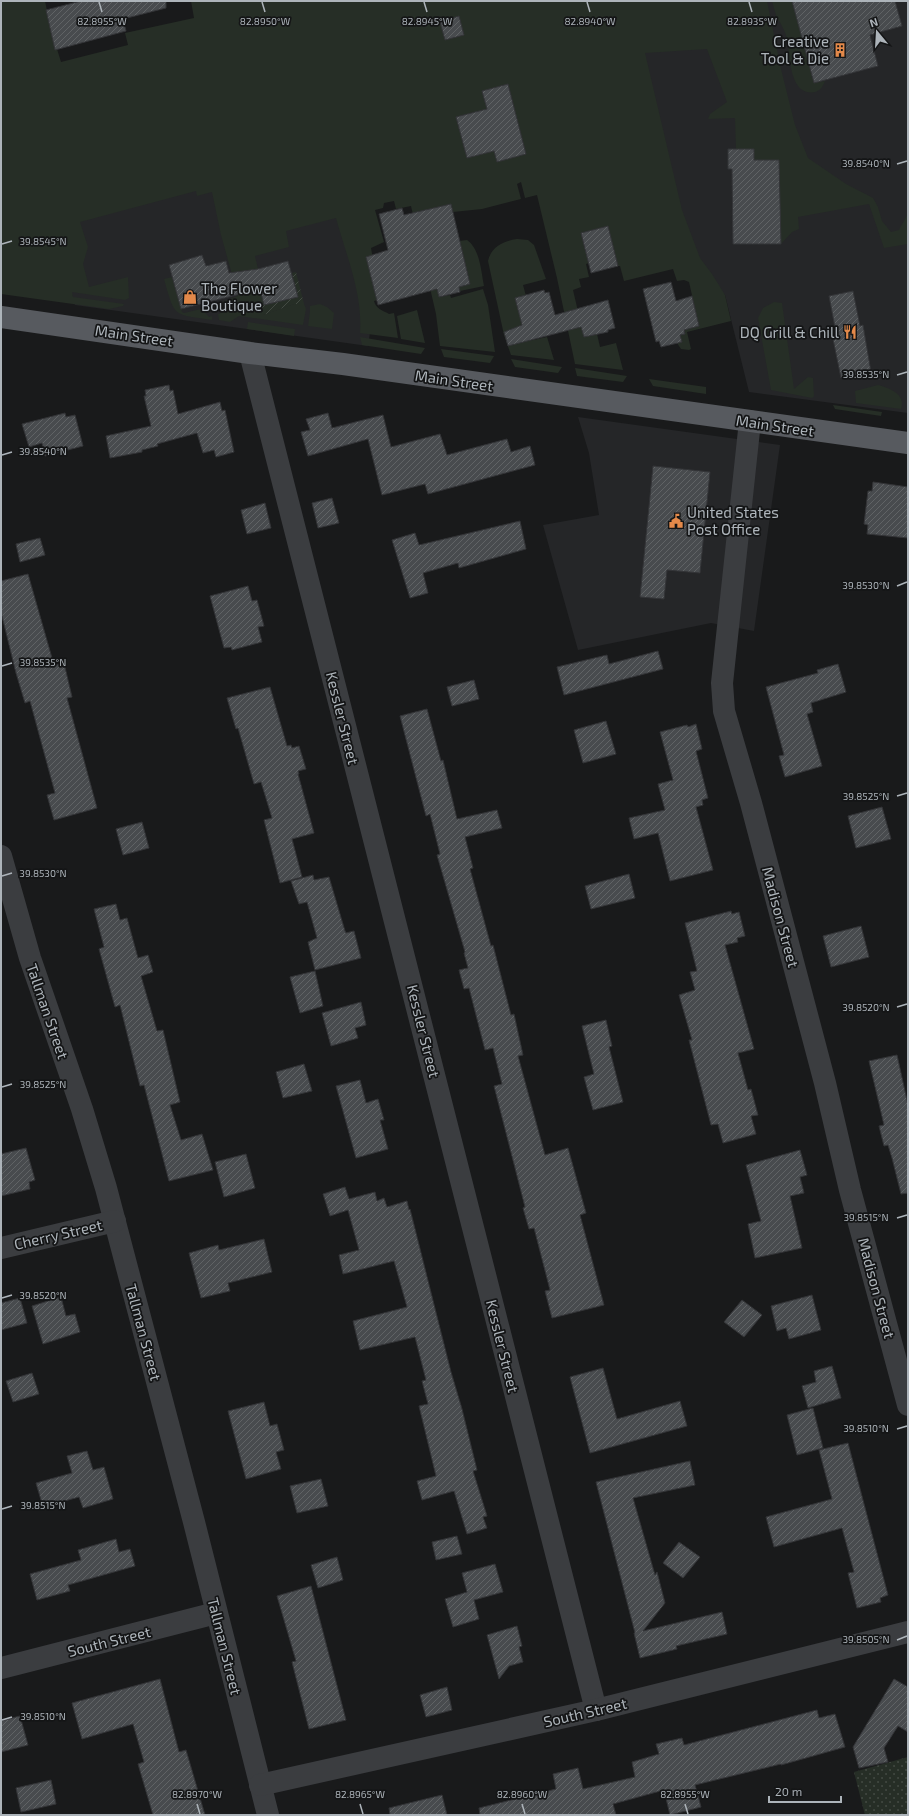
<svg xmlns="http://www.w3.org/2000/svg" width="909" height="1816" viewBox="0 0 909 1816" font-family="'Exo 2',sans-serif">
<style>
.built{fill:#252628}
.grass{fill:#262e26;fill-rule:evenodd}
.park{fill:url(#park-dots)}
.garden{fill:url(#garden-furrows)}
.building{fill:url(#building-hatch);stroke:#333437}
.lines{fill:none;stroke-linecap:round;stroke-linejoin:round}
.minor{stroke:#3b3d40;stroke-width:22}
.primary{stroke:#575a5f;stroke-width:22}
.ticks{fill:none;stroke:#adb4ba;stroke-width:1.5}
.labels{text-anchor:middle;dominant-baseline:central;stroke-width:3.5;stroke-linejoin:round;paint-order:stroke}
.poi-label{font-size:15px;fill:#adb4ba;stroke:#141516;text-anchor:end}
.street-label{font-size:15px;fill:#adb4ba;stroke:#141516}
.ticks-label{font-size:10px;text-anchor:middle;fill:#adb4ba;stroke:#141516;stroke-width:3.5;stroke-linejoin:round;paint-order:stroke}
</style>
<defs>
<pattern id="park-dots" width="8" height="8" patternUnits="userSpaceOnUse"><rect width="8" height="8" fill="#262e26"/><path d="M2 2h.1M6 6h.1" fill="none" stroke="#434a43" stroke-width="1.8" stroke-linecap="round"/></pattern>
<pattern id="garden-furrows" width="10" height="10" patternUnits="userSpaceOnUse"><rect width="10" height="10" fill="#262e26"/><path d="M-1 1l2-2M0 10L10 0M9 11l2-2" fill="none" stroke="#434a43"/></pattern>
<pattern id="building-hatch" width="6" height="6" patternUnits="userSpaceOnUse"><rect width="6" height="6" fill="#484b4e"/><path d="M-1 1l2-2M0 6l6-6M5 7l2-2" fill="none" stroke="#606365"/></pattern>
</defs>
<rect width="100%" height="100%" fill="#191a1b"/>
<g class="built">
<polygon points="617,1 908,1 908,413 749,392 725,295 686,261"/>
<polygon points="330,154 372,318 368,346 75,305 52,221"/>
<polygon points="578,417 780,445 754,631 711,623 578,650 543,525 599,515 589,453"/>
</g>
<g class="grass">
<path d="M 1,1 L 45,1 L 55,49 L 57,49 L 61,62 L 128,45 L 125,33 L 194,18 L 191,1 L 767,1 L 781,69 L 795,125 L 808,158 L 846,184 L 873,198 L 878,207 L 882,221 L 891,232 L 899,230 C 902,223 906,220 908,211 L 908,244 L 884,248 L 869,204 L 798,217 L 799,229 L 792,232 L 781,244 L 779,160 L 754,160 L 754,149 L 736,149 L 735,118 L 708,119 L 710,114 L 727,102 L 707,49 L 645,53 L 682,210 L 700,258 L 712,274 L 725,295 L 731,321 L 687,332 L 691,349 L 689,350 L 681,349 L 677,343 L 680,335 L 685,334 L 684,330 L 699,326 L 689,282 L 684,280 L 677,281 L 673,269 L 624,281 L 620,266 L 618,266 L 607,226 L 581,233 L 589,263 L 586,264 L 589,277 L 579,279 L 581,287 L 573,290 L 584,337 L 597,334 L 600,347 L 616,343 L 623,370 L 575,364 L 557,278 L 537,195 L 525,198 L 521,182 L 517,184 L 521,199 L 482,209 L 453,212 L 450,204 L 418,212 L 439,297 L 450,295 L 451,298 L 483,289 L 488,305 L 495,352 L 440,346 L 436,314 L 411,206 L 396,209 L 394,201 L 384,203 L 383,208 L 375,210 L 384,242 L 371,248 L 374,265 L 370,273 L 377,300 L 374,301 C 376,309 382,310 389,314 L 394,313 L 398,338 L 360,333 C 363,294 346,255 336,218 L 286,231 L 289,247 L 255,256 L 258,269 L 256,270 L 263,299 L 263,315 L 294,304 L 304,304 L 306,309 L 303,325 L 239,316 L 230,322 L 219,320 L 218,314 L 220,314 L 222,302 L 238,296 L 221,235 L 212,192 L 197,196 L 196,191 L 80,222 L 88,247 L 83,264 L 89,287 L 128,277 L 129,298 L 125,300 L 72,292 L 73,297 L 124,304 L 123,306 L 109,309 L 1,294 ZM 459,16 L 464,35 L 445,40 L 440,22 ZM 508,84 L 526,154 L 497,162 L 494,151 L 467,158 L 456,117 L 474,112 L 477,123 L 490,119 L 482,91 Z"/>
<path d="M 772,1 L 792,1 L 814,83 L 825,81 C 823,86 821,90 815,92 C 787,97 791,51 786,35 C 784,29 781,24 778,19 C 775,14 774,7 772,1 Z"/>
<path d="M 517,239 L 528,240 L 534,245 L 546,279 L 523,285 L 526,296 L 528,341 L 547,337 L 554,360 L 511,355 L 504,335 L 488,261 C 491,247 503,241 517,239 Z"/>
<path d="M 467,240 C 480,249 481,271 484,286 L 460,291 L 458,287 L 470,284 L 459,241 Z"/>
<path d="M 172,277 L 182,312 L 184,313 L 201,309 L 209,317 L 212,316 L 212,320 C 173,314 175,318 164,279 Z"/>
<polygon points="774,302 782,303 794,389 808,377 813,378 814,396 812,398 771,390 758,318 763,308"/>
<polygon points="320,304 327,307 334,313 332,329 308,326 310,311 310,306"/>
<polygon points="417,310 425,343 401,339 397,316"/>
<polygon points="248,322 295,329 294,336 247,329"/>
<polygon points="360,337 425,348 421,354 362,345"/>
<polygon points="441,349 494,356 490,363 444,357"/>
<polygon points="511,359 562,367 558,373 515,367"/>
<polygon points="575,368 627,376 623,382 577,376"/>
<polygon points="649,379 706,387 706,394 653,386"/>
<path d="M 878,385 C 889,388 906,394 901,409 L 856,403 L 855,391 Z"/>
<polygon points="833,405 882,412 881,416 835,409"/>
</g>
<polygon class="park" points="908,1757 908,1815 865,1815 854,1772"/>
<polygon class="garden" points="296,272 304,304 294,304 263,315 259,313 259,303 262,299 265,305 298,297 292,273"/>
<g class="building">
<polygon points="81,1 166,1 166,8 123,19 126,31 55,50 46,10"/>
<polygon points="792,1 895,1 902,26 870,35 878,66 814,83"/>
<polygon points="459,16 464,35 445,40 440,22"/>
<polygon points="508,84 526,154 497,162 494,151 467,158 456,117 487,109 482,91"/>
<polygon points="728,149 754,149 754,160 779,160 781,244 733,244 732,169 728,169"/>
<polygon points="451,204 470,284 459,287 460,292 439,297 437,289 378,305 366,257 388,250 379,214 402,208 404,215"/>
<polygon points="608,226 618,266 591,273 581,233"/>
<polygon points="202,255 206,266 226,261 229,273 258,269 288,261 298,297 264,305 260,289 181,309 169,265"/>
<polygon points="671,282 676,301 692,296 699,326 684,330 685,334 680,335 682,342 661,347 659,341 656,342 643,289"/>
<polygon points="544,290 545,293 549,292 555,315 608,300 615,328 608,330 608,332 584,337 581,327 508,346 504,332 522,325 515,298"/>
<polygon points="853,291 860,326 863,325 871,372 841,378 833,339 837,338 829,296"/>
<polygon points="169,385 170,391 173,390 178,414 220,402 222,411 225,410 234,452 216,457 214,450 203,453 197,433 157,444 158,446 142,450 142,452 110,458 106,436 151,426 144,396 146,396 145,390"/>
<polygon points="65,413 66,417 75,415 83,446 45,456 42,443 29,447 22,424"/>
<polygon points="328,413 332,428 383,415 391,447 440,434 447,455 507,439 511,452 530,446 535,465 428,494 425,484 382,495 368,439 308,456 301,432 310,430 306,419"/>
<polygon points="653,466 710,472 700,573 667,570 664,599 640,597"/>
<polygon points="873,482 908,487 908,538 867,534 868,525 864,524 868,491 872,491"/>
<polygon points="332,498 339,523 318,528 312,503"/>
<polygon points="265,503 271,528 247,534 241,510"/>
<polygon points="520,521 526,549 459,568 458,563 423,573 428,593 410,598 392,540 415,533 419,545"/>
<polygon points="40,538 45,555 20,562 16,544"/>
<polygon points="28,574 54,665 64,663 72,697 67,698 97,808 54,820 47,795 55,793 30,701 25,703 16,673 1,612 1,581"/>
<polygon points="248,586 252,601 257,600 264,626 258,627 262,642 232,650 231,647 224,648 210,596"/>
<polygon points="658,651 663,669 564,695 557,667 607,655 609,664"/>
<polygon points="838,664 846,692 811,703 813,712 807,714 822,766 785,777 779,756 784,755 766,687 818,673 817,670"/>
<polygon points="474,680 479,699 452,706 447,687"/>
<polygon points="270,687 287,746 291,745 292,748 299,746 306,769 298,771 299,774 298,774 314,833 292,839 302,877 280,883 264,820 272,818 261,782 254,784 238,728 236,729 227,698"/>
<polygon points="427,709 441,761 443,760 457,819 497,810 502,828 465,837 473,868 470,869 491,946 493,945 511,1015 514,1014 523,1055 518,1056 545,1155 568,1148 586,1213 580,1215 604,1305 552,1318 545,1291 550,1290 534,1228 529,1229 523,1208 525,1207 494,1086 502,1084 493,1048 485,1050 469,988 464,989 459,970 468,968 464,953 465,952 437,855 440,854 430,814 426,816 400,716"/>
<polygon points="606,721 616,754 583,763 574,730"/>
<polygon points="696,724 702,749 696,751 708,798 702,800 703,805 696,807 713,870 670,881 658,833 634,839 629,818 665,810 658,784 673,780 660,732 687,725 688,727"/>
<polygon points="882,807 891,839 856,848 848,816"/>
<polygon points="142,822 149,848 123,855 116,829"/>
<polygon points="629,874 635,898 591,909 585,886"/>
<polygon points="313,875 314,880 329,877 345,931 346,933 354,931 361,958 315,970 308,942 317,938 307,902 299,904 291,881"/>
<polygon points="116,904 120,920 127,918 138,958 148,955 153,972 141,976 157,1031 163,1030 180,1102 170,1105 181,1140 202,1134 213,1170 169,1181 144,1085 140,1086 120,1005 115,1007 99,949 104,947 94,909"/>
<polygon points="731,911 732,914 739,912 745,936 737,938 738,942 725,945 754,1049 738,1053 748,1090 751,1089 758,1115 751,1116 756,1134 723,1143 718,1124 711,1125 689,1040 692,1040 679,995 695,990 690,972 697,971 685,923"/>
<polygon points="861,926 869,957 831,967 823,936"/>
<polygon points="315,971 323,1006 300,1013 290,977"/>
<polygon points="361,1002 366,1025 355,1028 358,1038 331,1046 322,1013"/>
<polygon points="606,1020 612,1046 609,1047 623,1102 593,1110 584,1077 594,1074 582,1026"/>
<polygon points="897,1055 908,1105 908,1193 901,1194 892,1158 888,1145 884,1146 879,1126 884,1125 869,1061"/>
<polygon points="304,1064 312,1091 283,1098 276,1072"/>
<polygon points="360,1080 366,1103 378,1099 384,1120 380,1120 388,1149 356,1158 336,1086"/>
<polygon points="26,1148 35,1180 29,1182 30,1189 1,1196 1,1154"/>
<polygon points="800,1150 807,1175 800,1177 804,1193 790,1196 802,1248 755,1258 748,1224 761,1221 746,1165"/>
<polygon points="246,1154 255,1188 224,1197 215,1162"/>
<polygon points="345,1187 349,1199 375,1192 377,1201 384,1198 387,1207 407,1201 409,1210 410,1209 451,1372 462,1409 477,1470 473,1471 487,1516 483,1517 487,1528 467,1534 454,1491 422,1500 417,1481 436,1476 419,1406 428,1404 422,1381 426,1380 415,1337 360,1350 353,1321 407,1307 394,1261 343,1274 339,1255 359,1250 348,1210 330,1216 323,1194"/>
<polygon points="264,1239 272,1272 228,1283 230,1291 201,1298 189,1253 218,1245 219,1250"/>
<polygon points="812,1295 821,1330 789,1339 786,1328 777,1331 771,1306"/>
<polygon points="61,1297 66,1316 75,1314 80,1332 43,1344 32,1306"/>
<polygon points="20,1298 27,1323 1,1330 1,1303"/>
<polygon points="742,1300 762,1315 744,1337 724,1322"/>
<polygon points="832,1366 841,1398 808,1408 802,1386 816,1382 814,1371"/>
<polygon points="603,1368 617,1419 680,1401 687,1426 590,1453 570,1377"/>
<polygon points="32,1373 39,1394 13,1402 6,1381"/>
<polygon points="264,1402 270,1426 277,1424 284,1450 276,1452 281,1469 246,1479 228,1411"/>
<polygon points="813,1408 823,1448 797,1455 787,1415"/>
<polygon points="848,1443 888,1595 880,1598 881,1602 857,1608 848,1573 854,1572 842,1528 774,1547 766,1517 832,1499 819,1450"/>
<polygon points="87,1451 93,1470 104,1467 113,1499 83,1508 79,1497 43,1507 36,1483 72,1473 67,1456"/>
<polygon points="690,1461 695,1485 633,1498 655,1575 657,1572 665,1603 643,1631 722,1612 727,1634 676,1646 677,1649 640,1658 634,1633 635,1633 596,1482"/>
<polygon points="321,1479 328,1506 297,1513 290,1486"/>
<polygon points="457,1536 462,1554 436,1560 432,1542"/>
<polygon points="116,1539 119,1552 130,1549 135,1566 68,1585 70,1591 37,1600 30,1574 81,1560 78,1550"/>
<polygon points="679,1542 700,1557 683,1578 663,1563"/>
<polygon points="337,1557 343,1580 318,1588 311,1565"/>
<polygon points="495,1564 503,1592 474,1600 479,1619 453,1627 445,1599 467,1592 462,1573"/>
<polygon points="311,1586 346,1720 309,1729 292,1662 296,1661 277,1596"/>
<polygon points="517,1626 522,1646 519,1647 523,1662 509,1666 499,1679 487,1635"/>
<polygon points="160,1679 179,1752 186,1750 205,1815 153,1815 138,1764 144,1762 133,1724 82,1739 72,1703"/>
<polygon points="894,1679 908,1687 908,1732 898,1726 884,1748 888,1762 859,1768 853,1747"/>
<polygon points="447,1687 452,1710 426,1717 420,1695"/>
<polygon points="817,1710 819,1718 835,1714 845,1747 781,1765 781,1764 695,1785 701,1807 670,1815 664,1790 613,1804 616,1815 480,1815 479,1808 556,1789 553,1774 578,1768 583,1789 635,1777 632,1762 659,1754 656,1744 682,1738 684,1745"/>
<polygon points="20,1716 28,1745 1,1752 1,1721"/>
<polygon points="51,1780 56,1804 21,1812 16,1788"/>
<polygon points="442,1795 447,1815 390,1815 389,1808"/>
</g>
<g class="lines">
<g class="minor">
<polyline points="250,353 596,1710"/>
<polyline points="750,421 722,683 724,711 751,803 825,1083 850,1190 908,1405"/>
<polyline points="1,856 30,958 82,1109 106,1188 194,1522 268,1815"/>
<polyline points="1,1248 115,1221"/>
<polyline points="1,1668 216,1613"/>
<polyline points="260,1785 596,1710 908,1632"/>
</g>
<polyline class="primary" points="1,317 250,353 343,364 908,443"/>
</g>
<path class="ticks" d="M 99,2 L 102,12M 262,2 L 265,12M 424,2 L 427,12M 587,2 L 590,12M 749,2 L 752,12M 897,164 L 907,161M 2,244 L 12,241M 897,375 L 907,372M 2,455 L 12,452M 897,586 L 907,582M 2,666 L 12,663M 897,796 L 907,793M 2,876 L 12,873M 897,1007 L 907,1004M 2,1087 L 12,1084M 897,1218 L 907,1215M 2,1298 L 12,1295M 897,1429 L 907,1426M 2,1509 L 12,1506M 897,1640 L 907,1636M 2,1720 L 12,1717M 197,1804 L 200,1814M 360,1804 L 363,1814M 522,1804 L 525,1814M 685,1804 L 688,1814"/>
<defs>
<symbol id="building-bare" viewBox="-9 -9 18 18"><path d="M-4-6H4V6H1V3H-1V6H-4ZM-2.5-4.3h1.7v1.8h-1.7ZM.8-4.3h1.7v1.8H.8ZM-2.5-1h1.7V.8h-1.7ZM.8-1h1.7V.8H.8Z" fill="#e3894a" stroke="#141516" stroke-width="2.5" paint-order="stroke"/></symbol>
<symbol id="shop-bare" viewBox="-9 -9 18 18"><path d="M-5-2.5h2.3a2.7 3.5 0 0 1 5.4 0H5L5.5 6h-11ZM-1.5-2.5h3a1.5 2.3 0 0 0-3 0Z" fill="#e3894a" stroke="#141516" stroke-width="2.5" paint-order="stroke"/></symbol>
<symbol id="restaurant-bare" viewBox="-9 -9 18 18"><path d="M-5-6h1v4h1v-4h1v4h1v-4h1v5L-1.5 .5V6h-2V.5L-5-1ZM5-6V6H3V1.5H1.5Q1.5-4 5-6Z" fill="#e3894a" stroke="#141516" stroke-width="2.5" paint-order="stroke"/></symbol>
<symbol id="civic-bare" viewBox="-9 -9 18 18"><path d="M-.6-6.5H3V-4.5H.6V-3L4-1V1h2V6H-6V1h2V-1L-.6-3ZM-1.2 2.5V6h2.4V2.5Z" fill="#e3894a" stroke="#141516" stroke-width="2.5" paint-order="stroke"/></symbol>
</defs>
<g fill-rule="evenodd">
<use href="#building-bare" x="830" y="40" width="20" height="20"/>
<use href="#shop-bare" x="180" y="287" width="20" height="20"/>
<use href="#restaurant-bare" x="840" y="322" width="20" height="20"/>
<use href="#civic-bare" x="666" y="511" width="20" height="20"/>
</g>
<g class="labels">
<g class="poi-label">
<text x="829" y="41">Creative<tspan x="829" dy="17">Tool &amp; Die</tspan></text>
<text x="201" y="288" text-anchor="start">The Flower<tspan x="201" dy="17">Boutique</tspan></text>
<text x="839" y="332">DQ Grill &amp; Chill</text>
<text x="687" y="512" text-anchor="start">United States<tspan x="687" dy="17">Post Office</tspan></text>
</g>
<g class="street-label">
<text transform="translate(134 335) rotate(8)">Main Street</text>
<text transform="translate(454 380) rotate(8)">Main Street</text>
<text transform="translate(775 425) rotate(8)">Main Street</text>
<text transform="translate(343 718) rotate(76)">Kessler Street</text>
<text transform="translate(781 917) rotate(75)">Madison Street</text>
<text transform="translate(48 1011) rotate(71)">Tallman Street</text>
<text transform="translate(424 1031) rotate(76)">Kessler Street</text>
<text transform="translate(58 1234) rotate(-13)">Cherry Street</text>
<text transform="translate(877 1288) rotate(75)">Madison Street</text>
<text transform="translate(144 1332) rotate(75)">Tallman Street</text>
<text transform="translate(503 1346) rotate(76)">Kessler Street</text>
<text transform="translate(109 1641) rotate(-14)">South Street</text>
<text transform="translate(225 1646) rotate(76)">Tallman Street</text>
<text transform="translate(585 1712) rotate(-13)">South Street</text>
</g>
</g>
<g class="ticks-label">
<text x="102" y="25">82.8955°W</text>
<text x="265" y="25">82.8950°W</text>
<text x="427" y="25">82.8945°W</text>
<text x="590" y="25">82.8940°W</text>
<text x="752" y="25">82.8935°W</text>
<text x="866" y="167">39.8540°N</text>
<text x="43" y="245">39.8545°N</text>
<text x="866" y="378">39.8535°N</text>
<text x="43" y="455">39.8540°N</text>
<text x="866" y="589">39.8530°N</text>
<text x="43" y="666">39.8535°N</text>
<text x="866" y="800">39.8525°N</text>
<text x="43" y="877">39.8530°N</text>
<text x="866" y="1011">39.8520°N</text>
<text x="43" y="1088">39.8525°N</text>
<text x="866" y="1221">39.8515°N</text>
<text x="43" y="1299">39.8520°N</text>
<text x="866" y="1432">39.8510°N</text>
<text x="43" y="1509">39.8515°N</text>
<text x="866" y="1643">39.8505°N</text>
<text x="43" y="1720">39.8510°N</text>
<text x="197" y="1798">82.8970°W</text>
<text x="360" y="1798">82.8965°W</text>
<text x="522" y="1798">82.8960°W</text>
<text x="685" y="1798">82.8955°W</text>
</g>
<rect width="909" height="1816" fill="none" stroke="#adb4ba" stroke-width="4"/>
<g transform="translate(877 32) rotate(342)" stroke="#141516" stroke-width="3" paint-order="stroke">
<path d="M0-3L7 15L0 10L-7 15Z" fill="#adb4ba"/>
<text y="-6" font-size="11" font-weight="bold" text-anchor="middle" fill="#adb4ba">N</text>
</g>
<path d="M769 1796v6h72v-6" fill="none" stroke="#adb4ba" stroke-width="2"/>
<text x="775" y="1796" font-size="12" fill="#adb4ba" stroke="#141516" stroke-width="3" paint-order="stroke">20 m</text>
</svg>
